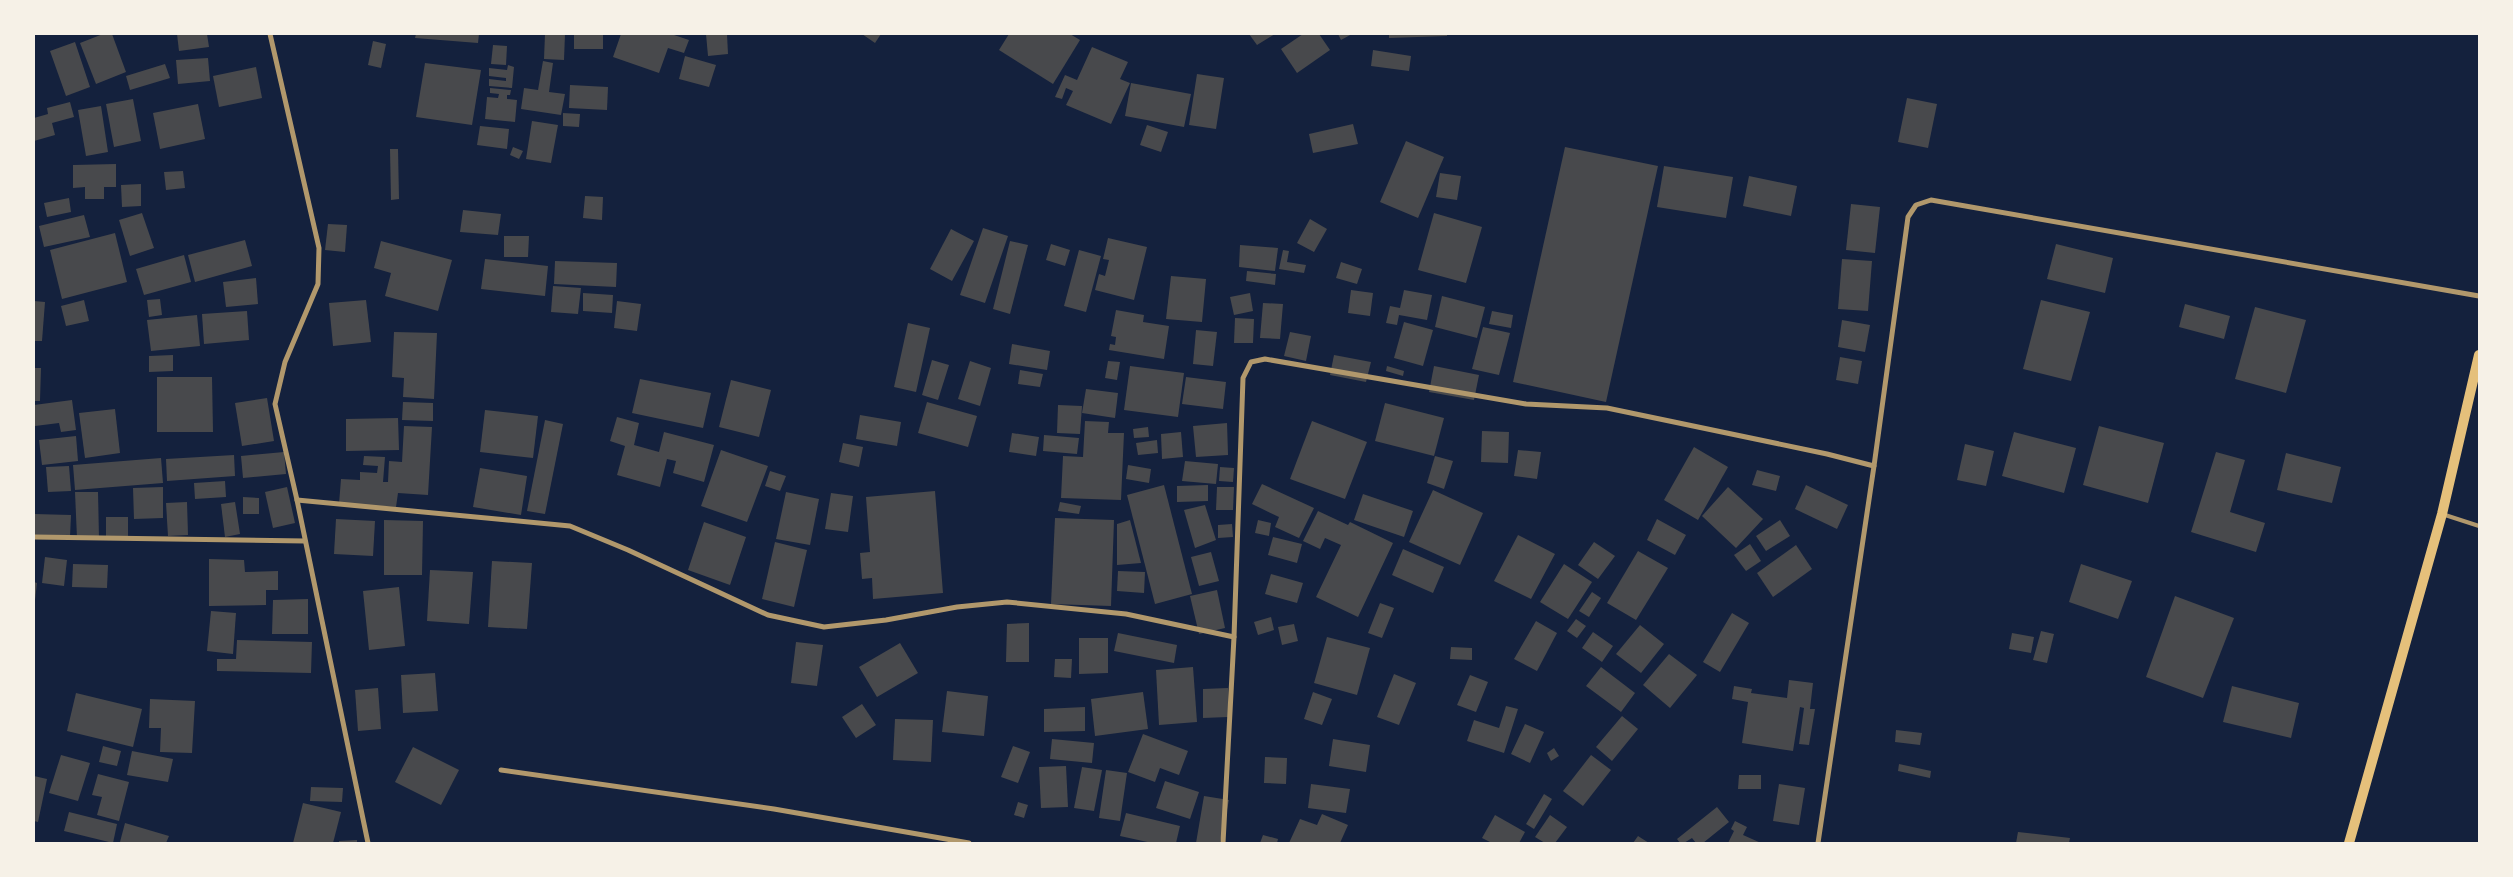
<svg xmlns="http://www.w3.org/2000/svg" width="2513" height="877" viewBox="0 0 2513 877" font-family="Karla,sans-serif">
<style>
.building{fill:#48494c}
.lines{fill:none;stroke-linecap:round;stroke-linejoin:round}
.service{stroke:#b1986c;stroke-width:4}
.minor{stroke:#b1986c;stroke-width:5}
.secondary{stroke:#e5c07b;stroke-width:10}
</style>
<rect width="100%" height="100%" fill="#14213d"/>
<g class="building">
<polygon points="103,34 112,34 126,72 96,84 80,43"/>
<polygon points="177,34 207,34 209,47 179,51"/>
<polygon points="416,34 479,34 478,43 415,38"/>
<polygon points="545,34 565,34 564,60 544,59"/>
<rect x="574" y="34" width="29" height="15"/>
<polygon points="621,34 671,34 689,40 684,53 668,48 659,73 613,57"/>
<polygon points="706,34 727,34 728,54 708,56"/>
<polygon points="862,34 881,34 875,43"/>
<polygon points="1009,34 1070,34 1080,40 1053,84 999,50"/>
<polygon points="1249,34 1275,34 1257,45"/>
<polygon points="1303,34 1319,34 1330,50 1297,73 1281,49"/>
<polygon points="1338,34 1352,34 1341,40"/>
<polygon points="1389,34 1447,34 1447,36 1389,38"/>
<polygon points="373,41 386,44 381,68 368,65"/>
<polygon points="75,42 90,87 66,96 50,51"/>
<polygon points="493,45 507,46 506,65 491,64"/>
<polygon points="1092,47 1128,62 1120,79 1130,83 1111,124 1066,105 1073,91 1066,88 1062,99 1055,97 1065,75 1077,80"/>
<polygon points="1373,50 1411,56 1409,71 1371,66"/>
<polygon points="685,56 716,65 709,87 679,79"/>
<polygon points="208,58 210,81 178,84 176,60"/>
<polygon points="543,61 553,63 549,92 565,94 561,115 521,109 524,88 538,90"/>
<polygon points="425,63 481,70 472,125 416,117"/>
<polygon points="165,64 170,78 130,90 126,76"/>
<polygon points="508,65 514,67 512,88 489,86 489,79 506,81 506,78 489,76 489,68 507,70"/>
<polygon points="256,67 262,98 219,107 213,76"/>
<polygon points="1197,74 1224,78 1216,129 1189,125"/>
<polygon points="1131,83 1191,94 1184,127 1125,116"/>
<polygon points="570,85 608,87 607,110 569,108"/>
<polygon points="490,88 511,90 510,95 507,95 507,99 517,100 515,122 485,119 487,97 498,98 499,94 490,93"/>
<polygon points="1907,98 1937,104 1928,148 1898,142"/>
<polygon points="133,99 141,141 114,147 106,104"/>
<polygon points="70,102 74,117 52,123 55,135 34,141 34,118 48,114 47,108"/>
<polygon points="198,104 205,139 160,149 153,113"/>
<polygon points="101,106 108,152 86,156 78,110"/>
<polygon points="563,113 580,114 579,127 563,126"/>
<polygon points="532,121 558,125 551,163 526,159"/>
<polygon points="1353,124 1358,144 1313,153 1309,134"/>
<polygon points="1147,125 1168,132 1161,152 1140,145"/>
<polygon points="480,126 509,129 507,149 477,145"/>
<polygon points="1406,141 1444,157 1418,218 1380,202"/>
<polygon points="513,147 523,151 519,159 510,155"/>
<polygon points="1565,147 1658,166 1606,402 1513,382"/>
<polygon points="390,149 398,149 399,199 391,200"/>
<polygon points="116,164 116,187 104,187 104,199 85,199 85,187 73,188 73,165"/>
<polygon points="1664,166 1733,177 1726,218 1657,207"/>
<polygon points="183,171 185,188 166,190 164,172"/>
<polygon points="1440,173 1461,176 1457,200 1436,197"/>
<polygon points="1749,176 1797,186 1791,216 1743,206"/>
<polygon points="141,184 141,206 122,207 121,185"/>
<polygon points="585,196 603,197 602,220 583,218"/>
<polygon points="69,198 71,212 47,217 44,203"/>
<polygon points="1851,204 1880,207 1875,253 1846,250"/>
<polygon points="463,210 501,214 498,235 460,232"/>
<polygon points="142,213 154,248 130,256 119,220"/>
<polygon points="1434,213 1482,227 1466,283 1418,270"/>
<polygon points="84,215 90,237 44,247 39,226"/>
<polygon points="1310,219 1327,229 1314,252 1297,243"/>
<polygon points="328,224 347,225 345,252 325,250"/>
<polygon points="983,228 1008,236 985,303 960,295"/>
<polygon points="951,229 974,241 952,281 930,269"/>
<polygon points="115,233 127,282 62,299 50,250"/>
<polygon points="504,236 529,236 528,257 504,257"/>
<polygon points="1108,238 1147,247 1134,300 1095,290 1099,274 1105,276 1109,260 1103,259"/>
<polygon points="245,240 252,266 195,282 188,255"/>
<polygon points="381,241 452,260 438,311 385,296 391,273 374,268"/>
<polygon points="1010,241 1028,245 1010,314 993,309"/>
<polygon points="1051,244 1070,250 1065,266 1046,260"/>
<polygon points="2056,244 2113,258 2105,293 2047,279"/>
<polygon points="1240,245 1278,248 1275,271 1239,267"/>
<polygon points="1079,250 1101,256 1086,312 1064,306"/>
<polygon points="1283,250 1289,251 1287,262 1306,265 1304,273 1279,269"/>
<polygon points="184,255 191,282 144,295 136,269"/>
<polygon points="485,259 548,266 545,296 481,289"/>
<polygon points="1842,259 1872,261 1868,311 1838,309"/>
<polygon points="555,261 617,263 616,287 554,284"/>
<polygon points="1341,262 1362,269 1357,284 1336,278"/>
<polygon points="1247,271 1276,274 1275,285 1246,281"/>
<polygon points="1171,276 1206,279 1202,322 1166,319"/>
<polygon points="256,278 258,304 226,307 223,282"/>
<polygon points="553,286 581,288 578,314 551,312"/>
<polygon points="1351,290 1373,293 1370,316 1348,313"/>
<polygon points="1404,290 1432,295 1427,320 1399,315 1397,325 1386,323 1390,306 1400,308"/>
<polygon points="583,293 613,295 612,313 583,311"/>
<polygon points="1250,293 1253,311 1234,315 1230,297"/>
<polygon points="1442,296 1485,307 1477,338 1435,327"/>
<polygon points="160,299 162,315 149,317 147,300"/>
<polygon points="84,300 89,321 66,326 61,306"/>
<polygon points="366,300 371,342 333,346 329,303"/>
<polygon points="2041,300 2090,312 2071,381 2023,369"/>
<polygon points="34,301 45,302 42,341 34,341"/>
<polygon points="617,301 641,304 637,331 614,328"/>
<polygon points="1263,303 1283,304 1280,339 1260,338"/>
<polygon points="2185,304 2230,316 2224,339 2179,327"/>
<polygon points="2255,307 2306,320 2286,393 2235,379"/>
<polygon points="1116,310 1144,315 1143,322 1169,326 1164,359 1109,350 1110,344 1115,345 1116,337 1111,336"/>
<polygon points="247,311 249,340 204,344 202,314"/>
<polygon points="1492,311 1513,315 1511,328 1489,324"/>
<polygon points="197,315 200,346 151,351 147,320"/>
<polygon points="1235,318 1254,319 1253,343 1234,343"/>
<polygon points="1842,320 1870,325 1865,352 1838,347"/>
<polygon points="1404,322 1433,330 1423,366 1394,358"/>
<polygon points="908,323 930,328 916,392 894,387"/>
<polygon points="1483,327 1510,333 1499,375 1472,369"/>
<polygon points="1196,330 1217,332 1213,366 1193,364"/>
<polygon points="394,332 437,333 434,399 403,397 404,378 392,377"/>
<polygon points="1290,332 1311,336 1306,361 1284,356"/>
<polygon points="1012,344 1050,351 1047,370 1009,364"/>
<polygon points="173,355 173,371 149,372 149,356"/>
<polygon points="1334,355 1371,362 1366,382 1330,375"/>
<polygon points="1840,357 1862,361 1858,384 1836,380"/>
<polygon points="932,360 949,365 938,400 922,395"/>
<polygon points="970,361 991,368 980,406 958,399"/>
<polygon points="1108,361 1120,362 1117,380 1105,378"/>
<polygon points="1130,366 1184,373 1178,417 1124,410"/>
<polygon points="1387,366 1404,371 1403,376 1386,371"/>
<polygon points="1434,366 1479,375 1474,400 1429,392"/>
<polygon points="34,368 41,368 40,401 34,401"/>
<polygon points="1020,370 1043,374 1040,387 1018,384"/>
<polygon points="157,377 212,377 213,432 157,432"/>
<polygon points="1186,377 1226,382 1223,409 1182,404"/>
<polygon points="640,379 711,393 703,428 632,413"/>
<polygon points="731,380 771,390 759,437 719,427"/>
<polygon points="1086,389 1118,393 1115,418 1082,413"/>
<polygon points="267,398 274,441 242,446 235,403"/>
<polygon points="72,400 76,430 61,432 59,423 35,426 34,405"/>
<polygon points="403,402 433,403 433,421 402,420"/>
<polygon points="927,402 977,416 968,447 918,433"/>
<polygon points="1385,403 1444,418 1434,456 1375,441"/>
<polygon points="1058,405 1082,406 1080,434 1057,433"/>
<polygon points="115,409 120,453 85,458 79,413"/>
<polygon points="485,410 538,416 533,458 480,452"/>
<polygon points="860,415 901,422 897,446 856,439"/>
<polygon points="617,417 639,423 634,445 659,452 664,432 714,445 704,482 673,473 676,461 667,459 660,487 617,475 625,446 610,441"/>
<polygon points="398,418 399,450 346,451 346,419"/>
<polygon points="545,420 563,424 545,514 527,511"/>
<polygon points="1085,421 1109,422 1108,433 1124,433 1121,500 1061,498 1063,456 1083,457"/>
<polygon points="1312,421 1367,442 1345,499 1290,479"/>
<polygon points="1227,423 1228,455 1196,457 1193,426"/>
<polygon points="404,426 432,427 428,495 398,493 396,507 339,504 341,479 360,480 360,472 377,473 378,466 363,465 364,456 385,457 383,482 388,482 389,461 402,462"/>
<polygon points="2099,426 2164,443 2148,503 2083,485"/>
<polygon points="1148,427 1149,437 1134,438 1133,429"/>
<polygon points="1482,431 1509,432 1508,463 1481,462"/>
<polygon points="1181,432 1183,457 1162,459 1161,434"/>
<polygon points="2014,432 2076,448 2064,493 2002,476"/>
<polygon points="1012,433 1039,437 1036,456 1009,452"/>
<polygon points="1044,435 1079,438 1077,454 1043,451"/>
<polygon points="76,436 78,461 42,465 39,440"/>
<polygon points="1157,440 1158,453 1138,455 1136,443"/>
<polygon points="843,443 863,447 859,467 839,462"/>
<polygon points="1965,444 1994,451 1986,486 1957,480"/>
<polygon points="1694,447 1728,467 1698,520 1664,500"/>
<polygon points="721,450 768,466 747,522 701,506"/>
<polygon points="1518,450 1541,452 1537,479 1514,476"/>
<polygon points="284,452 286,474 243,478 241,456"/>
<polygon points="2216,452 2245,460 2230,512 2265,523 2256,552 2191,532"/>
<polygon points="2286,453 2341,467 2332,503 2277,490"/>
<polygon points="234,455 235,476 167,481 166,459"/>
<polygon points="1435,456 1453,461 1444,489 1427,483"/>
<polygon points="161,458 163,483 75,490 73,465"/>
<polygon points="1185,461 1218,464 1216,484 1182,481"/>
<polygon points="1128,465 1151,469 1149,483 1126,479"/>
<polygon points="69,466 71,491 48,492 46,467"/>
<polygon points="1220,467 1234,468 1233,482 1219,481"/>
<polygon points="480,468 527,476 521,515 473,507"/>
<polygon points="1757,470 1780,476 1776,491 1752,485"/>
<polygon points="770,471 786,476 780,491 765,486"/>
<polygon points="225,481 226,497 195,499 194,483"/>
<polygon points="1262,484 1314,508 1299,538 1275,527 1279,517 1252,504"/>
<polygon points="1164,485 1192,594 1155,604 1127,495"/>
<polygon points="1208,485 1208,501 1177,502 1177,486"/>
<polygon points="1806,485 1848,505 1837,529 1795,509"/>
<polygon points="163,487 163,518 134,519 133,488"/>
<polygon points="287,487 295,523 273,528 265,492"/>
<polygon points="1217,487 1234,487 1233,510 1216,510"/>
<polygon points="1728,487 1763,519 1736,548 1702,516"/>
<polygon points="1433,490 1483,513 1460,565 1409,542"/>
<polygon points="935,491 943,593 873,599 872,578 862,579 860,553 870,552 866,497"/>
<polygon points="75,492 98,492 99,538 77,538"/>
<polygon points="786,492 819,499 810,545 776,539"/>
<polygon points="831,493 853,496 848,532 825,529"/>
<polygon points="1363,494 1413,511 1404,537 1354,520"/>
<polygon points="243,497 259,498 259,514 243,514"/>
<polygon points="187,502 188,535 168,536 166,503"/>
<polygon points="235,502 240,534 225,537 221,504"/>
<polygon points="1060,502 1081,506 1079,514 1058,511"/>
<polygon points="1205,505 1216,540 1195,548 1184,510"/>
<polygon points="1318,511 1348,525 1350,522 1393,543 1358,617 1316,597 1341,545 1325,538 1320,549 1303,541"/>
<polygon points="34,514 71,515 70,537 34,536"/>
<polygon points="106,517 128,517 128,537 106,538"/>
<polygon points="1055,518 1114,520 1111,606 1051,604"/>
<polygon points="336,519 375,521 373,556 334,554"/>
<polygon points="1657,519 1686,535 1675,555 1647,540"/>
<polygon points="384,520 423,521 422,575 384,575"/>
<polygon points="1130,520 1141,563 1117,565 1117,524"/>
<polygon points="1258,520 1271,523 1269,536 1255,533"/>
<polygon points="1780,520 1790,536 1766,551 1756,536"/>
<polygon points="704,522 746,537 730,585 688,570"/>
<polygon points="1232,524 1233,537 1218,538 1218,525"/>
<polygon points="1518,535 1555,554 1531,599 1494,581"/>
<polygon points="1273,537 1302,544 1297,563 1268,555"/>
<polygon points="775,542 807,550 794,607 762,599"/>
<polygon points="1594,542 1615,556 1598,579 1578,565"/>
<polygon points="1750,544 1761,561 1746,571 1734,555"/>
<polygon points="1796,545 1812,569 1773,597 1757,573"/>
<polygon points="1403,549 1444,567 1433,593 1392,575"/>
<polygon points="1638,551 1668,568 1636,620 1607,603"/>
<polygon points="1211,552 1219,581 1199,586 1191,557"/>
<polygon points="45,557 67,560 64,586 42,583"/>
<polygon points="209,559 244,560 245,572 278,571 278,590 266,590 266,605 209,606"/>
<polygon points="492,561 532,563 527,629 488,627"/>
<polygon points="73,564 108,565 107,588 72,587"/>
<polygon points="1564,564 1592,582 1568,619 1540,602"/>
<polygon points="2081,564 2132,581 2118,619 2069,602"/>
<polygon points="430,570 473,572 469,624 427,621"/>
<polygon points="1118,571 1145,572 1144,593 1117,591"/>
<polygon points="1271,574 1303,583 1297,603 1265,594"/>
<polygon points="34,582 37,583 35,600 34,600"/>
<polygon points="399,587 405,646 369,650 363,591"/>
<polygon points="1217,590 1225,628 1199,634 1190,596"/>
<polygon points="1592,592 1601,598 1589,617 1579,611"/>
<polygon points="2175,596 2234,618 2203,698 2146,677"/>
<polygon points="308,599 308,634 272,634 273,600"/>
<polygon points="1380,603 1394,608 1382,638 1368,633"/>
<polygon points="211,611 236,613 233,654 207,651"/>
<polygon points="1732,613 1749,623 1720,672 1703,662"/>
<polygon points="1271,617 1274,630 1258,635 1254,622"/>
<polygon points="1576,619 1586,626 1577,638 1567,631"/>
<polygon points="1536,621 1557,633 1537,671 1514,659"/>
<polygon points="1029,623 1029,662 1006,662 1007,624"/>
<polygon points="1294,624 1298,641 1282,645 1278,627"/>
<polygon points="1640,625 1664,644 1641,673 1616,654"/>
<polygon points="2041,631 2054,634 2047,663 2033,660"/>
<polygon points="1593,632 1613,646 1602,662 1582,648"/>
<polygon points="1118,633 1177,645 1174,663 1114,651"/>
<polygon points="2012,633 2034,637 2031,653 2009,649"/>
<polygon points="1327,637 1370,648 1357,695 1314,683"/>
<polygon points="1079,638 1108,638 1108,673 1079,674"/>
<polygon points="237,640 312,642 311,673 217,671 217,659 236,659"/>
<polygon points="796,642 823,645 817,686 791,683"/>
<polygon points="900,643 918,673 877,697 859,667"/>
<polygon points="1451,647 1472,648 1472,660 1450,659"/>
<polygon points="1669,654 1697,675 1670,708 1643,685"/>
<polygon points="1055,659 1072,659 1071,678 1054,677"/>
<polygon points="1193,667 1197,722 1159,725 1156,670"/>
<polygon points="1601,667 1635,693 1621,712 1586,686"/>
<polygon points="435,673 438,711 403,713 401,675"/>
<polygon points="1394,674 1416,683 1399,725 1377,717"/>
<polygon points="1470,675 1488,682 1476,712 1457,705"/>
<polygon points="1789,680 1813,683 1810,709 1815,709 1809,745 1799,744 1804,708 1800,707 1793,751 1742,743 1748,702 1732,699 1734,686 1752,689 1751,693 1787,698"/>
<polygon points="2232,686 2299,703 2291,738 2223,722"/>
<polygon points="378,688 381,729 358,731 355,690"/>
<polygon points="1228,688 1228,717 1203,718 1203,689"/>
<polygon points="947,691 988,696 984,736 942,732"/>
<polygon points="1143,692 1148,729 1095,736 1091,699"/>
<polygon points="1313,692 1332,699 1322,725 1304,719"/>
<polygon points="76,693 142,709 133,747 67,731"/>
<polygon points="150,699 195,701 192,753 160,752 161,728 149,728"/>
<polygon points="862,704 876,725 856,738 842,717"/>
<polygon points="1506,706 1518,709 1504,753 1467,741 1474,720 1499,728"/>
<polygon points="1085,707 1085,731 1044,732 1044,709"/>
<polygon points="1622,716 1638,729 1612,761 1596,747"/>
<polygon points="895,719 933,720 931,762 893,760"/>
<polygon points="1525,724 1544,732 1530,763 1511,754"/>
<polygon points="1896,730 1922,733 1920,745 1895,742"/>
<polygon points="1143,734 1188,751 1179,775 1160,768 1155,782 1128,772"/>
<polygon points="1052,739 1094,743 1092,763 1050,759"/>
<polygon points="1333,739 1370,745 1366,772 1329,766"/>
<polygon points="103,746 121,751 117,766 99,762"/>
<polygon points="1013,746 1030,752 1018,783 1001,777"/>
<polygon points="413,747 459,770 441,805 395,782"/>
<polygon points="1554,748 1559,756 1551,761 1547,753"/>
<polygon points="132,751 173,759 168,782 127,775"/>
<polygon points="61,755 90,763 78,801 49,793"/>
<polygon points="1591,755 1611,770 1583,806 1563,791"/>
<polygon points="1265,757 1287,758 1286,784 1264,783"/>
<polygon points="1899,764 1931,771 1930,778 1898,771"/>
<polygon points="1066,766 1068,807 1041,808 1039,767"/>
<polygon points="1082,767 1102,770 1094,811 1074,808"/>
<polygon points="1106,770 1127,773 1120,821 1099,818"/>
<polygon points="98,774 129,782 119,821 97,815 102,797 92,795"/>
<polygon points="1739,775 1761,775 1761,789 1738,789"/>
<polygon points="34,776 47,779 38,822 34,821"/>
<polygon points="1165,781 1199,792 1190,819 1156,808"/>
<polygon points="1311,784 1350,789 1346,813 1308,808"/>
<polygon points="1779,784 1805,788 1799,825 1773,821"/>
<polygon points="311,787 343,788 342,802 310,801"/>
<polygon points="1544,794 1552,799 1534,829 1526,824"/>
<polygon points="1204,796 1229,800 1220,843 1196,843"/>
<polygon points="1018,802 1028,805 1024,818 1014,815"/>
<polygon points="303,803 341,812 333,843 293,843"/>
<polygon points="1717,807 1729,822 1703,843 1696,843 1692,838 1684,843 1680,843 1677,839"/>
<polygon points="69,812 117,824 113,843 64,831"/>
<polygon points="1126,813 1180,826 1176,843 1152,843 1120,836"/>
<polygon points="1322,814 1348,825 1340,843 1289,843 1300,819 1317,825"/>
<polygon points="1495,815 1525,832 1519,843 1492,843 1482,838"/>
<polygon points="1550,815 1567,827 1555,843 1545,843 1535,837"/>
<polygon points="1735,821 1747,827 1743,835 1761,843 1728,843 1734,831 1731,829"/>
<polygon points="125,823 169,836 166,843 120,842"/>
<polygon points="2018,832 2070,838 2069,843 2016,843"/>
<polygon points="1263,835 1278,839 1277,843 1260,843"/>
<polygon points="1638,836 1649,843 1633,843"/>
<polygon points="357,840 357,843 339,843 339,841"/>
</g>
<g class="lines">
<polyline class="service" points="2442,514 2479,526"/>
<g class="minor">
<polyline points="270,34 319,248 318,284 285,362 275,404 297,500 368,843"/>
<polyline points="1874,466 1908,217 1916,205 1931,200 2479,296"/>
<polyline points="297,500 570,526 628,550 768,615 824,627 886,620 957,607 1007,602 1126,614 1234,637"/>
<polyline points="34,537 305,541"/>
<polyline points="501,770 774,809 969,843"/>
<polyline points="1223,843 1234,637 1243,378 1251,362 1265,359 1526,404 1607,408 1827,454 1874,466 1818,843"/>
</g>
<polyline class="secondary" points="2349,843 2442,514 2479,355"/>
</g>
<rect width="2513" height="877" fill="none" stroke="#f6f1e7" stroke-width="70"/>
</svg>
